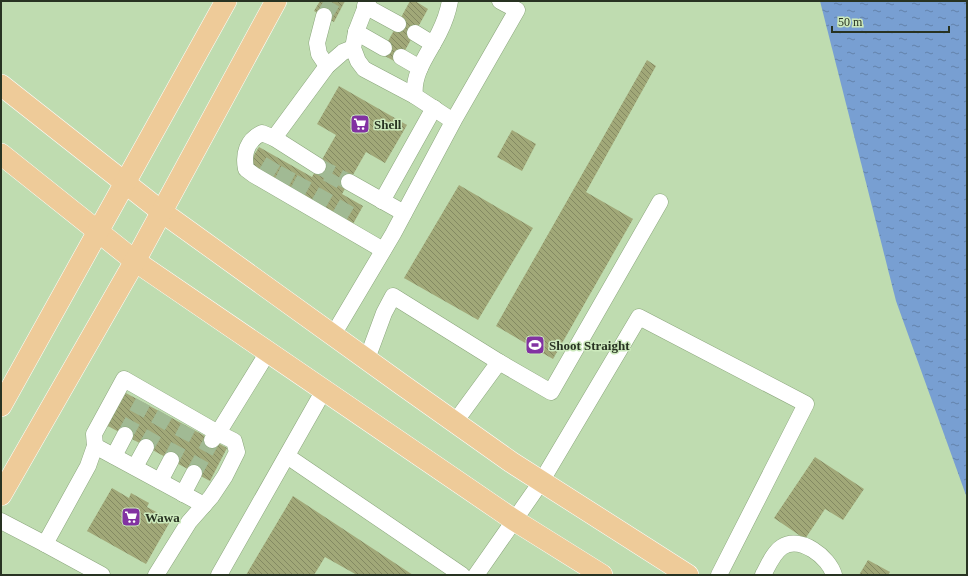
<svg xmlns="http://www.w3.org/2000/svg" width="968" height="576" viewBox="0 0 968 576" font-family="'Times New Roman',serif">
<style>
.water{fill:url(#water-ripples)}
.building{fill:url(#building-back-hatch)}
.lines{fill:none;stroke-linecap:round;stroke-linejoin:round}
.minor-tunnel{stroke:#a1ba94;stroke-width:16;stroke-dasharray:16 8;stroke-linecap:butt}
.minor-casing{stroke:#8ba67c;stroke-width:17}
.major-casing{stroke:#fff;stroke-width:22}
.minor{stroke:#fff;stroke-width:16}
.major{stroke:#eecb99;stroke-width:21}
.labels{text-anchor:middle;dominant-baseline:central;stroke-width:3;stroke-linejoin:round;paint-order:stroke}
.poi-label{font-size:13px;font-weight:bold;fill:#283322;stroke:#cce9bc;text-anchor:start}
</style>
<defs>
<pattern id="water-ripples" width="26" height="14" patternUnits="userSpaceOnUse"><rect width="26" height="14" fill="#789fd2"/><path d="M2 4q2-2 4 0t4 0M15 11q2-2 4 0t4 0" fill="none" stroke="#6282aa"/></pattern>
<pattern id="building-back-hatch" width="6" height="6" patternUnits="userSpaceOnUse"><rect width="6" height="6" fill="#a1a878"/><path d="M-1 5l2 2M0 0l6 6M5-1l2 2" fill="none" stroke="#838962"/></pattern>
</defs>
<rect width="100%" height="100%" fill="#bfdcb0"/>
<polygon class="water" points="820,1 967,1 967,498 896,301"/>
<g class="building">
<polygon points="320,1 345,1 334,22 314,11"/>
<polygon points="410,1 415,1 428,9 398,63 381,54"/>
<polygon points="647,60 656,66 586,192 633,219 553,359 496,326"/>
<polygon points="339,86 407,125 385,163 366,152 342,194 363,206 353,224 248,165 259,147 312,177 336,135 317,124"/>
<polygon points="512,130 536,144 522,171 497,157"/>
<polygon points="459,185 533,228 478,320 404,278"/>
<polygon points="124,392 227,448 210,481 106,425"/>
<polygon points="815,457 864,489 843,520 825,509 805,539 774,518"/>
<polygon points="112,488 129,498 131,493 149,503 147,507 171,520 146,564 87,531"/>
<polygon points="293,496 413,575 357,575 325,557 314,575 246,575"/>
<polygon points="868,560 890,572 888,575 859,575"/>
</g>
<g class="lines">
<g class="minor-tunnel">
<polyline points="324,16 333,1"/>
<polyline points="318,166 349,182"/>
<polyline points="265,175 276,157"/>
<polyline points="281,184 291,165"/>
<polyline points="297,193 307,174"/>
<polyline points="318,205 335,175"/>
<polyline points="339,217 350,198"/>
<polyline points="125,435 143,402"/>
<polyline points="146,447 165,414"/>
<polyline points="171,460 188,427"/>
<polyline points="194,473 212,440"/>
</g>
<defs>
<g id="minor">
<polyline points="368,1 356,32 353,48 358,61 364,69 415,96"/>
<path d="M 450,1 C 448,12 444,23 439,33 C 429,53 412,73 415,96 L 453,121"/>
<polyline points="365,6 398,24"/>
<polyline points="324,16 317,43 319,54 327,66"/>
<polyline points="356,32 384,48"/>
<polyline points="415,33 433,44"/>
<path d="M 353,48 L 343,52 L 327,66 L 274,138 L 262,133 C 247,140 243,154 246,169 L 254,175 L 383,250"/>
<polyline points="401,57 420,68"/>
<polyline points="274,138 318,166"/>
<polyline points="349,182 404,213"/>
<polyline points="382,201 434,108"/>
<polyline points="333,335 393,234 455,118 517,10 500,1"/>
<polyline points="367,359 384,313 393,296 499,362"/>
<polyline points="455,422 499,362 551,392 660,202"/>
<polyline points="95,446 204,505"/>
<polyline points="114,456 125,435"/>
<polyline points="287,456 462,575"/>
<polyline points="135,467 146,447"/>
<polyline points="160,481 171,460"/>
<polyline points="183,494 194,473"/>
<polyline points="1,521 45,544 88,466 95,446 94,434 124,379 218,433 268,352"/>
<polyline points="45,544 102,575"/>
<polyline points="156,575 189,522 211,497 225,476 237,452 234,441 218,433 212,440"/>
<polyline points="219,575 324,390"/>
<polyline points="476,575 541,482 639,317 806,404 719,575"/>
<path d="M 763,575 C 768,566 773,553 782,547 C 800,535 829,557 834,575"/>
</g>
<g id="major">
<polyline points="1,85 162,212 401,384 511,462 688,575"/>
<polyline points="1,154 135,261 514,520 602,575"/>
<polyline points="1,406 226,1"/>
<polyline points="1,495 135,261 276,1"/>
</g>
</defs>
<use href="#minor" class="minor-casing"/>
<use href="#major" class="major-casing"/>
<use href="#minor" class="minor"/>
<use href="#major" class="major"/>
</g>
<defs>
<symbol id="supermarket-square" viewBox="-11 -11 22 22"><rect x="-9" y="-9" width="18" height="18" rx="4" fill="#8232a2" stroke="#cce9bc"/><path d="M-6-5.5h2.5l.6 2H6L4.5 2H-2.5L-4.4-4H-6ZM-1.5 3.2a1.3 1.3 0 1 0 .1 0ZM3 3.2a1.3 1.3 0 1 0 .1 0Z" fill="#fff"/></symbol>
<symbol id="stadium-square" viewBox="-11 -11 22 22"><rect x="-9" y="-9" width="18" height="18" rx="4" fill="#8232a2" stroke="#cce9bc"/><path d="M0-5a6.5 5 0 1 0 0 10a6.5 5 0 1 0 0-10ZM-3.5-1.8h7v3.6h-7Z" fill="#fff"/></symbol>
</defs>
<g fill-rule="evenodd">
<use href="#supermarket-square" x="349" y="113" width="22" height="22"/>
<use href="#stadium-square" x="524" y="334" width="22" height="22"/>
<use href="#supermarket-square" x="120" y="506" width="22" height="22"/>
</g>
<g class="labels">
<g class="poi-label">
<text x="374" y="124">Shell</text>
<text x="549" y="345">Shoot Straight</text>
<text x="145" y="517">Wawa</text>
</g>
</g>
<rect width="968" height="576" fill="none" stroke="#283322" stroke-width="4"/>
<path d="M832 26v6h117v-6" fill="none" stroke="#283322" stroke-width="2"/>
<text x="838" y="26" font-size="12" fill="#283322" stroke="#cce9bc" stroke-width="3" paint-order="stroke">50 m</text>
</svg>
